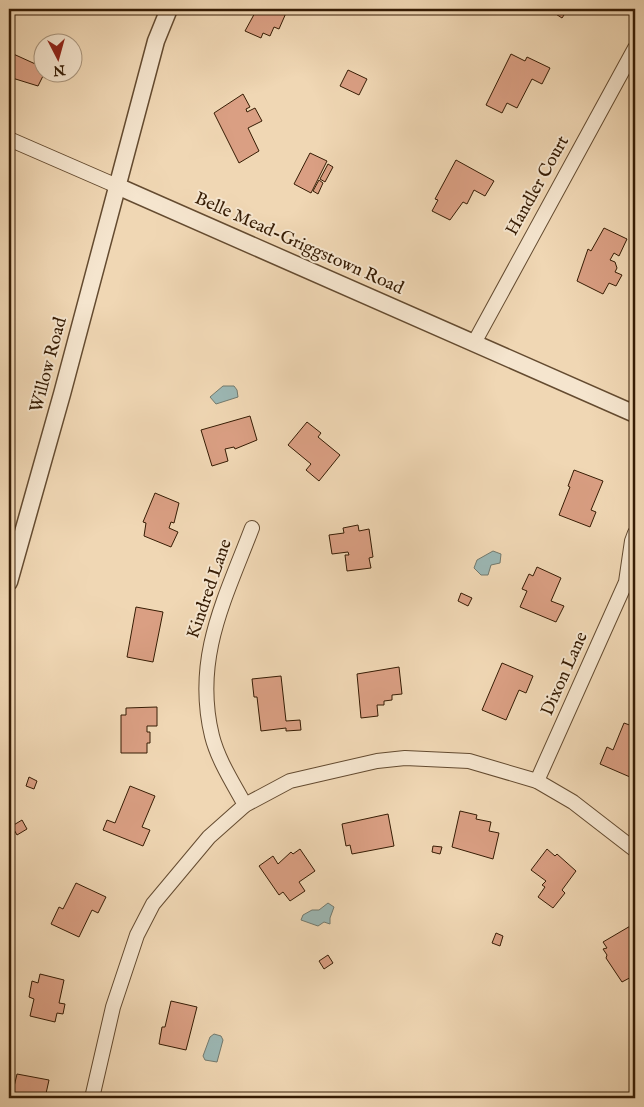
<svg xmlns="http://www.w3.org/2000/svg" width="644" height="1107" viewBox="0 0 644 1107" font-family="'IM FELL English',serif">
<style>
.water{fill:#9cb8b5;stroke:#737a6e}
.building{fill:#da9f83;stroke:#361c04}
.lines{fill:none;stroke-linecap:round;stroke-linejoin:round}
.minor-casing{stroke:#644b30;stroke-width:16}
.tertiary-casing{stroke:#644b30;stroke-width:19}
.minor{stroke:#f5e5ce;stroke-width:14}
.tertiary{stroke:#f5e5ce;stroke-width:16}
.labels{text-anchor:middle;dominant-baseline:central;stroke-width:4;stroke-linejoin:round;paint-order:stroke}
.street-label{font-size:18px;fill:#361c04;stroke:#f5e5ce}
</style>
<rect width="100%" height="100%" fill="#f0d7b4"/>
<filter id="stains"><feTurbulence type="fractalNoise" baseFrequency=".004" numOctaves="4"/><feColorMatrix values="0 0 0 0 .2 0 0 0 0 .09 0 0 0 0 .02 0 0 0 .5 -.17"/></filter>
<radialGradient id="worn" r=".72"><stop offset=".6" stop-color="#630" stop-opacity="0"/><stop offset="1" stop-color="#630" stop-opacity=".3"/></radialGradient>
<g class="water">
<polygon points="223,386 234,386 237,390 238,397 216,404 210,397"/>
<polygon points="493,551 501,554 500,563 491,565 488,575 481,575 474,568 477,560"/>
<polygon points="328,903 334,907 330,918 330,924 324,922 318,926 301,920 303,915 312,910 319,910"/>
<polygon points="214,1034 221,1036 223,1040 217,1062 205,1060 203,1056 210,1037"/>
</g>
<g class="building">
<polygon points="257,9 283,9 286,13 279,29 274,27 270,36 263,33 261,38 245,31"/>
<polygon points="548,9 574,9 572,12 568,9 562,18"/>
<polygon points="9,52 42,67 42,72 45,72 38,86 9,77"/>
<polygon points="511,54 525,61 527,57 550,68 542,84 532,79 517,108 507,103 502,113 486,105"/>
<polygon points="348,70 367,79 359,95 340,86"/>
<polygon points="243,94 250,107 246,109 247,112 255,108 262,121 248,128 259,151 239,163 214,113"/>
<polygon points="310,153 327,161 311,193 294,184"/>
<polygon points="456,160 494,181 485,196 474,190 467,204 463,202 450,220 432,211 438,200 435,199"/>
<polygon points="328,164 333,167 325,182 320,179"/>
<polygon points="319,180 323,183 318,194 313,191"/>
<polygon points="604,228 627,239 619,256 614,253 610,260 615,262 617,268 615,272 622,275 616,286 609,283 603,294 577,281 588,249 591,251"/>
<polygon points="250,416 257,440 235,449 234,447 225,449 228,461 212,466 201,430"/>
<polygon points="307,422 321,433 318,437 340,455 319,481 306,470 311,464 288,445"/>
<polygon points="574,470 603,481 591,510 596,512 590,527 559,515 570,487 568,486"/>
<polygon points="155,493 179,503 174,523 171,522 169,528 178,532 171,547 144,536 146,523 143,522"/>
<polygon points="358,525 359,531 369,529 373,557 369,558 371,568 347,571 345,555 349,555 348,552 332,554 329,535 344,533 343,528"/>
<polygon points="537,567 561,578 551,601 564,606 556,622 520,607 527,591 522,589 529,574 533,576"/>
<polygon points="461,593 472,598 468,606 458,601"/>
<polygon points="136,607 163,612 153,662 127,657"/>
<polygon points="502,663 533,676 526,693 519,690 506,720 482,710"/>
<polygon points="399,667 402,694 392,695 392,700 384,701 384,705 377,705 378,716 361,718 357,674"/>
<polygon points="281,676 286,721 300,720 301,730 286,731 286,728 261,731 257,697 254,697 252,679"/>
<polygon points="157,707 157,726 147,726 147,732 150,732 150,743 147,743 147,753 121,753 121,715 126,715 126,708"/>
<polygon points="624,723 635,727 635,765 630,777 600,764 607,747 613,750"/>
<polygon points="29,777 37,781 34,789 26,786"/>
<polygon points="130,786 155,796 142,827 150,830 143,846 103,830 107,820 115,823"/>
<polygon points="460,811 477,815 476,819 491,822 489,831 499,833 493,859 452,847"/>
<polygon points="388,814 394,846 352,854 350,845 346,846 342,824"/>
<polygon points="22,820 27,829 17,835 12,826"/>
<polygon points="433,846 442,847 440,854 432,852"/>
<polygon points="300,849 315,871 299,882 305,891 290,901 283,892 279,895 259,866 273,856 278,864 291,852 293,854"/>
<polygon points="547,849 555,856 557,854 576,871 562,890 565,893 553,908 538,897 545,887 542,885 546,881 531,870"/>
<polygon points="76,883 106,897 98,913 92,910 79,937 51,924 59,907 63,909"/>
<polygon points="632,925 635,931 635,943 631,946 635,951 635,975 622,982 606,958 607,955 603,949 607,948 603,942"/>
<polygon points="496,933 503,936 500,946 492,943"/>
<polygon points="328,955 333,963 324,969 319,961"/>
<polygon points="40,974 64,980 59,1003 65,1004 63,1014 57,1013 55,1022 30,1016 34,999 29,997 32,981 38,983"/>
<polygon points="171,1001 197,1007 186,1050 159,1044 162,1027 165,1027"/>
<polygon points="17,1074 49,1080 45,1098 9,1098 9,1091 13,1091"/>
</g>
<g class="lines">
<defs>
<g id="minor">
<polyline points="9,139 117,186"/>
<polyline points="474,343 635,48"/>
<polyline points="537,781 626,582 632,541 635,533"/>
<path d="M 245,805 C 233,783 218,760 212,736 C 193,658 225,599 252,528"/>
<polyline points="92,1098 113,1007 137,935 153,904 209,837 245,805 290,781 377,761 405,758 469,761 537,781 573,802 635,850"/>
</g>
<g id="tertiary">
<polyline points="117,186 635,414"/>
<polyline points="9,582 62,394 156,41 169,9"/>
</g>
</defs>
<use href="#minor" class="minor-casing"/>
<use href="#tertiary" class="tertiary-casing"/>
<use href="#minor" class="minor"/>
<use href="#tertiary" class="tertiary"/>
</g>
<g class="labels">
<g class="street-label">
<text transform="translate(538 186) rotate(-61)">Handler Court</text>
<text transform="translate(299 244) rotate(24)">Belle Mead-Griggstown Road</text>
<text transform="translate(49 365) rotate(-75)">Willow Road</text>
<text transform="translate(210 589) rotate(-71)">Kindred Lane</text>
<text transform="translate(565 674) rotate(-66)">Dixon Lane</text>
</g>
</g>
<rect width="644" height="1107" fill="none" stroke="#f0d7b4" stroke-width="30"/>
<rect x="10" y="10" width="624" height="1087" fill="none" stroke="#361c04" stroke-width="2.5"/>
<rect x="15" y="15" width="614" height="1077" fill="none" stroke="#361c04"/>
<g transform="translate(58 58) rotate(174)"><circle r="24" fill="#f5e5ce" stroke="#a9957d"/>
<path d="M0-4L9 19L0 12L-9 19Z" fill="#8f2418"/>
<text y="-8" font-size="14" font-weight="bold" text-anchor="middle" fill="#361c04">N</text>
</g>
<rect width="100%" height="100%" filter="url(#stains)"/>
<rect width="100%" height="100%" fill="url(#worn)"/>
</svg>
